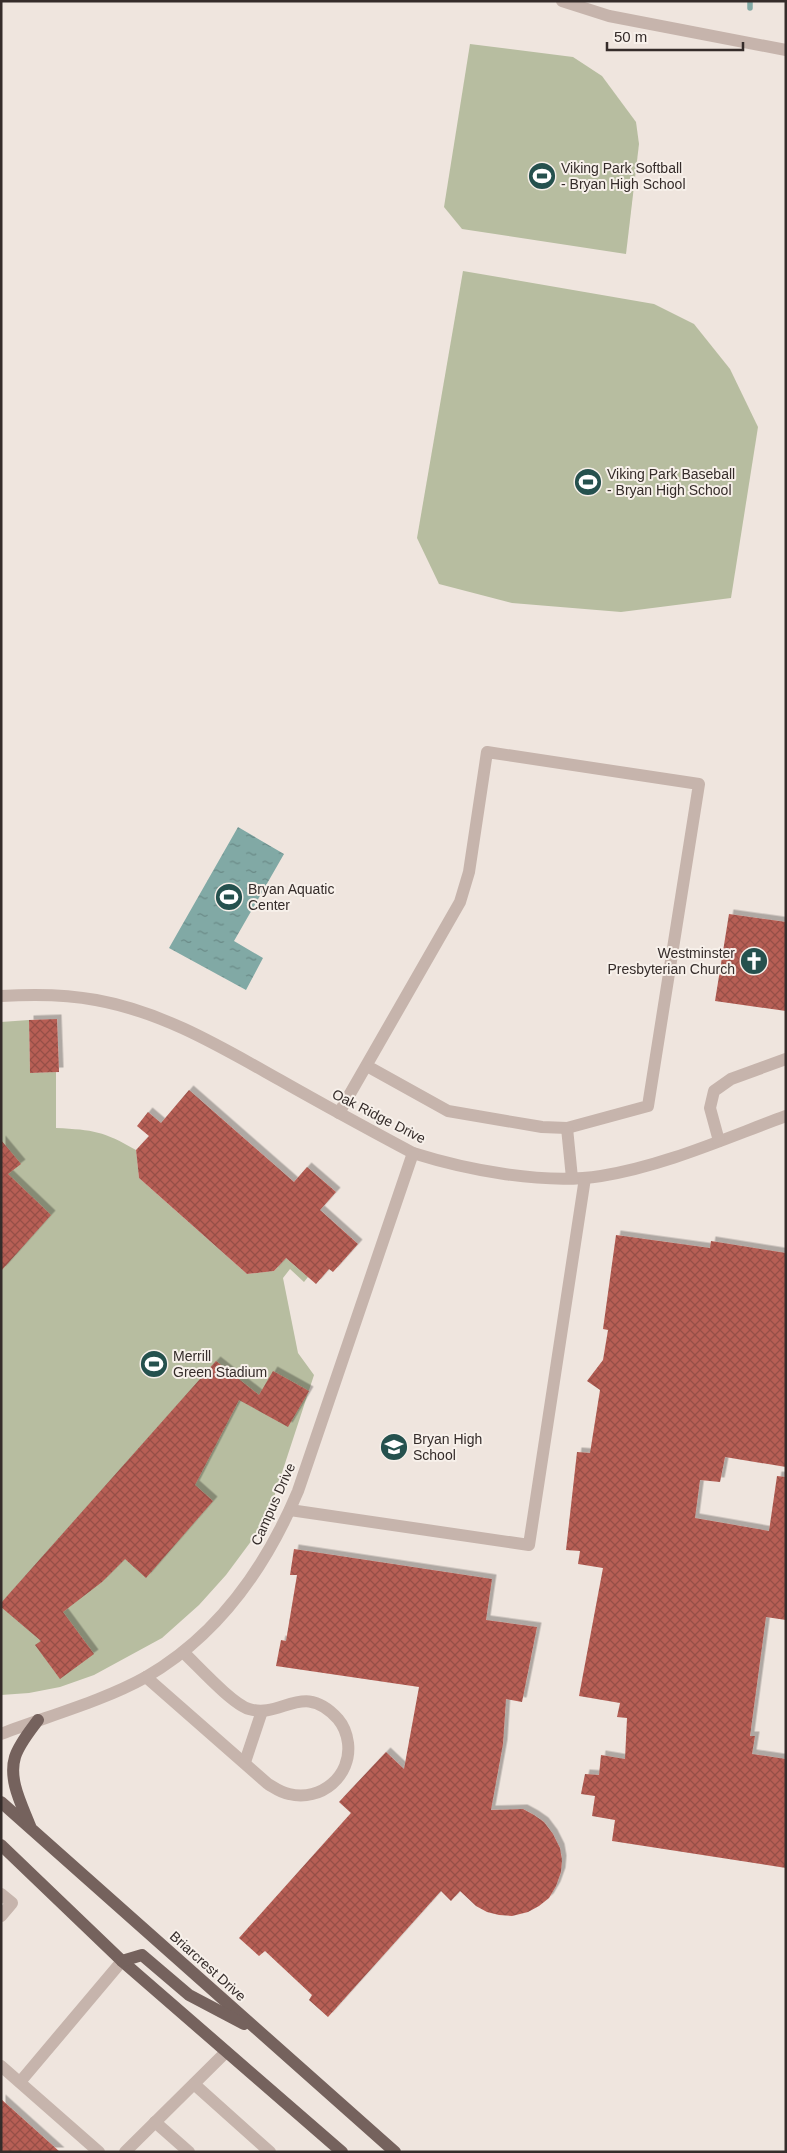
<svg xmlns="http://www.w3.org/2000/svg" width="787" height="2153" viewBox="0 0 787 2153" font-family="Helvetica,sans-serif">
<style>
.green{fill:#b7bda0}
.water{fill:url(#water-ripples)}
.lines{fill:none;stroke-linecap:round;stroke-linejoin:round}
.stream{stroke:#81a9a5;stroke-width:5.5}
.building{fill:url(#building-cross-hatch);filter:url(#shadow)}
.minor{stroke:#c6b4ac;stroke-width:12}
.major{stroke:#75625d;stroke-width:12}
.labels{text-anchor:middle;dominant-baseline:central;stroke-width:4;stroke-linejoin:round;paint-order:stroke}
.poi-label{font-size:14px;fill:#352c2a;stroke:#f7f0ea;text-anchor:start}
.street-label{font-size:14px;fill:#352c2a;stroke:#f7f0ea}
</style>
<defs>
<pattern id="water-ripples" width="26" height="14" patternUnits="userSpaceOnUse" patternTransform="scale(1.25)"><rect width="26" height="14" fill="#81a9a5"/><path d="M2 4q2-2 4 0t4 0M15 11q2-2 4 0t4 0" fill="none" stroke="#6a8a87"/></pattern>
<pattern id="building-cross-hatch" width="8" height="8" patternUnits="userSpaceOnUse" patternTransform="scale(1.25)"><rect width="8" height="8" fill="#b75f55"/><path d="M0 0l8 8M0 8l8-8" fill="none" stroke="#964f47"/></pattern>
<filter id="shadow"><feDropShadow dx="4.5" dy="-4.5" stdDeviation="0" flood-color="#0004"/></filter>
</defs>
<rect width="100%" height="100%" fill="#efe5de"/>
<g class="green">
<polygon points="470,44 573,57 602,76 636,122 639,144 626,254 462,229 444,207"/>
<polygon points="463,271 654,304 694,324 730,369 758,427 731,598 621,612 512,603 439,584 417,538"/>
<path d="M 29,1020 L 30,1073 L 56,1072 L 56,1128 C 94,1130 103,1131 136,1150 L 139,1178 L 247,1274 L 274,1271 L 286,1258 L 308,1277 L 304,1282 L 290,1269 L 283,1278 L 298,1353 L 314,1375 L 272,1503 L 252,1540 L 226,1575 L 199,1605 L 162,1638 L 94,1675 L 60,1687 L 29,1693 L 1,1695 L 1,1022 Z"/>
</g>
<polygon class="water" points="238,827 284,854 234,941 263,958 246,990 169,948"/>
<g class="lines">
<polyline class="stream" points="750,8 750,1"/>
</g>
<g class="building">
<polygon points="729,914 786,922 786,1011 715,1001"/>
<polygon points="57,1019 59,1072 30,1073 29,1020"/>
<polygon points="189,1090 294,1182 307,1167 336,1192 320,1210 358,1244 333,1272 329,1269 316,1284 286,1258 274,1271 247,1274 139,1178 136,1150 149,1136 137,1126 148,1112 161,1123"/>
<polygon points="1,1140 21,1164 8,1174 51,1215 1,1271"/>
<polygon points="616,1235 710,1248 711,1241 786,1253 786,1467 725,1457 720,1482 700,1480 695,1518 769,1531 777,1476 786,1477 786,1620 766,1617 750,1736 755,1736 752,1754 786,1759 786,1868 612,1841 615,1820 592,1816 595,1796 581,1794 585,1774 599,1775 601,1755 625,1759 627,1718 617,1717 620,1703 579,1696 603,1568 578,1564 580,1551 566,1550 577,1452 590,1453 600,1390 587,1381 603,1360 608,1330 603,1329"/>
<polygon points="216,1361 259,1395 273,1371 309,1391 288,1427 239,1400 195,1485 213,1501 146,1578 125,1559 102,1582 63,1612 94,1654 60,1679 35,1645 41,1641 1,1607 1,1603"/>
<polygon points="294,1549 492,1579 486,1620 537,1627 522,1702 506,1699 503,1744 491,1810 523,1809 534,1815 544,1822 553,1834 560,1848 562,1860 561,1872 556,1886 549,1898 539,1906 528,1912 512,1916 499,1915 487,1912 476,1906 460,1891 451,1901 441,1891 328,2017 309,2000 312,1995 265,1951 259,1956 239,1938 351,1813 339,1802 386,1752 404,1769 419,1687 276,1666 281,1640 286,1641 297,1575 290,1575"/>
<polygon points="1,2099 60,2152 1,2152"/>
</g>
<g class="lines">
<g class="minor">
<polyline points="562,1 609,16 786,50"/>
<path d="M 1,996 C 33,994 65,994 96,1000 C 163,1012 221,1047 280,1080 C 324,1105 368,1129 413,1153 C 467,1170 544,1185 601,1176 C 664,1166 726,1138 786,1116"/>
<polyline points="339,1113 460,902 469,872 487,752 699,784 648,1106 567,1128 542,1127 448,1111 367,1066"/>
<polyline points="567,1128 572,1178"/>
<polyline points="719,1141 710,1108 714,1091 731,1079 786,1059"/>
<polyline points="290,1510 529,1545 585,1178"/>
<path d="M 146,1677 L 268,1784 C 275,1788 281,1793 289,1794 C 321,1802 352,1776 348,1743 C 347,1735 344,1726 338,1719 C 303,1680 282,1719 249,1709 C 232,1704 198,1666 183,1652"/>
<path d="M 1,1734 C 48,1716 103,1701 146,1677 C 219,1635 266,1567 298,1491 L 413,1153"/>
<polyline points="245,1762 262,1711"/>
<polyline points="1,1894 12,1903 1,1916"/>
<polyline points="1,2066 99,2152"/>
<polyline points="20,2082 122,1961"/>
<polyline points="194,2084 270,2152"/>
<polyline points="155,2122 189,2152"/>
<polyline points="125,2152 226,2052"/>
</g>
<g class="major">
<polyline points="1,1802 395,2152"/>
<path d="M 30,1826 C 22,1805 8,1780 15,1757 C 19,1744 30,1731 38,1720"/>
<polyline points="1,1845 122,1961 342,2152"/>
<polyline points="122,1961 142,1955 189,1995 244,2024"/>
</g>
</g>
<defs>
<symbol id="stadium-disc" viewBox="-11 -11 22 22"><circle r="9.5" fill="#25514e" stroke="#f7f0ea"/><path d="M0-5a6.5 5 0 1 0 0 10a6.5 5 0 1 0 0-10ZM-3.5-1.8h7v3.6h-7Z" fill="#fff"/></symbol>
<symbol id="church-disc" viewBox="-11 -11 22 22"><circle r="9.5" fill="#25514e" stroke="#f7f0ea"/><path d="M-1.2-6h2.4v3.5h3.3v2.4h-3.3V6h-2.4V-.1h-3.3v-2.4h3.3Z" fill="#fff"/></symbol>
<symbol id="school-disc" viewBox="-11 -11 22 22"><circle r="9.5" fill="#25514e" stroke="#f7f0ea"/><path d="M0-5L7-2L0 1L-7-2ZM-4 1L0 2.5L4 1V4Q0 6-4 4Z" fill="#fff"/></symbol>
</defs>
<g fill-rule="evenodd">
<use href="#stadium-disc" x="526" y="160" width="32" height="32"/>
<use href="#stadium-disc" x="572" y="466" width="32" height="32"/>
<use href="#stadium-disc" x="213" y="881" width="32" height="32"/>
<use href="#church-disc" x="738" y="945" width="32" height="32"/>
<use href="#stadium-disc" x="138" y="1348" width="32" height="32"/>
<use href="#school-disc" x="378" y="1431" width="32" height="32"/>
</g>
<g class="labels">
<g class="poi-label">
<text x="561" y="168">Viking Park Softball<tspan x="561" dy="16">- Bryan High School</tspan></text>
<text x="607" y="474">Viking Park Baseball<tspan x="607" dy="16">- Bryan High School</tspan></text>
<text x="248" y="889">Bryan Aquatic<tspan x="248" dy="16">Center</tspan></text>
<text x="735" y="953" text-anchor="end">Westminster<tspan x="735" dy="16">Presbyterian Church</tspan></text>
<text x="173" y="1356">Merrill<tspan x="173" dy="16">Green Stadium</tspan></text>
<text x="413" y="1439">Bryan High<tspan x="413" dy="16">School</tspan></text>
</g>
<g class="street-label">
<text transform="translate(379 1116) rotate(27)">Oak Ridge Drive</text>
<text transform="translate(273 1504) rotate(-66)">Campus Drive</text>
<text transform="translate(208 1966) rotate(42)">Briarcrest Drive</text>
</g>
</g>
<rect width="787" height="2153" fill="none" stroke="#352c2a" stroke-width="5"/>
<path d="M607 42v8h136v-8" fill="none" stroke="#352c2a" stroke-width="2.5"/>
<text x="614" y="42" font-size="15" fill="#352c2a" stroke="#f7f0ea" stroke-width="4" paint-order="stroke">50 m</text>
</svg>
